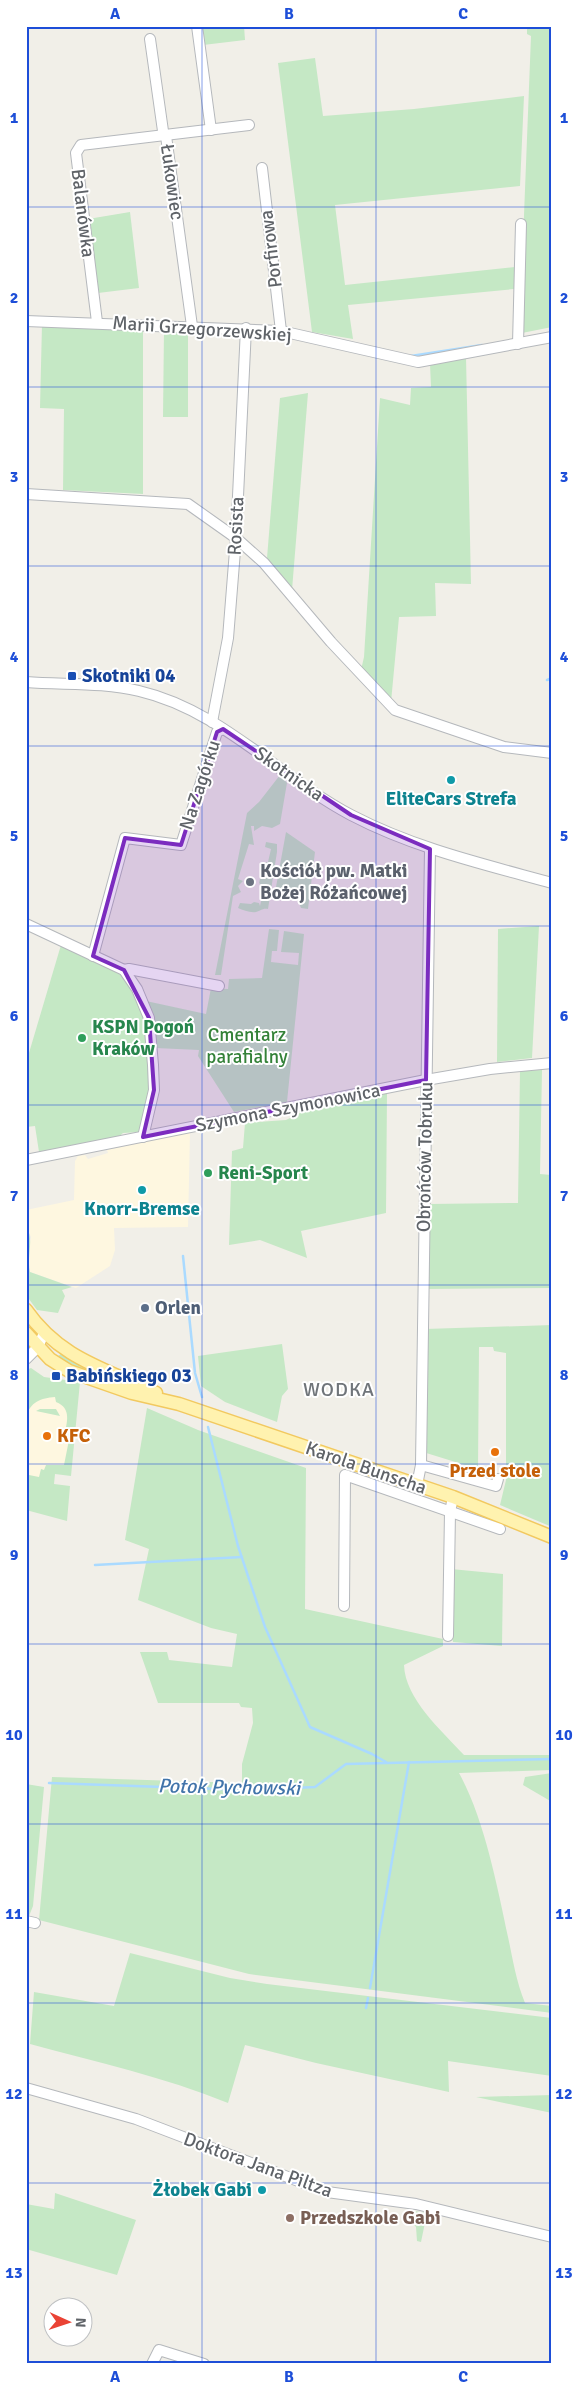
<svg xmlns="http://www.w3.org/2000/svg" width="578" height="2390" viewBox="0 0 578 2390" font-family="Signika,sans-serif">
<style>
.commercial{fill:#fef7e0}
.green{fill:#c5e8c5}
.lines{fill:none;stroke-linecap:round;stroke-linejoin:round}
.stream{stroke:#aadaff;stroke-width:2.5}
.minor-casing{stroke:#b5b8bc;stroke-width:12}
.major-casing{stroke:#f2c960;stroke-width:15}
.minor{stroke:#fff;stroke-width:10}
.major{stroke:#fff2af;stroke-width:12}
.marked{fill:#7b2cbf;fill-opacity:0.2;stroke:#7b2cbf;stroke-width:4;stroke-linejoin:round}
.grid{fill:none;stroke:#1d4ed8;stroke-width:1;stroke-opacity:0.55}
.transit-dot{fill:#1a4fb4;stroke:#fff;stroke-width:2}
.culture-dot{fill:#0f9aa8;stroke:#fff;stroke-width:2}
.worship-dot{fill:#6b7280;stroke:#fff;stroke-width:2}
.leisure-dot{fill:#2e9e5b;stroke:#fff;stroke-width:2}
.service-dot{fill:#5c6f8a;stroke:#fff;stroke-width:2}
.food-dot{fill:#e8710a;stroke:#fff;stroke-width:2}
.education-dot{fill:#8d6e63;stroke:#fff;stroke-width:2}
.labels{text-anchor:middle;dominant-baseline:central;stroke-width:4;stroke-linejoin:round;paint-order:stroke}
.street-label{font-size:19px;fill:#5f6368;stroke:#fff}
.transit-label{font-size:19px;font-weight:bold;fill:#164399;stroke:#fff;text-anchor:start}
.culture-label{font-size:19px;font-weight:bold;fill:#0d838f;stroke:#fff}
.worship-label{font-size:19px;font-weight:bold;fill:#5b616d;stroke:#fff;text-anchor:start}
.leisure-label{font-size:19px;font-weight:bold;fill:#27864d;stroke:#fff;text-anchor:start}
.park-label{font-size:19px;fill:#348238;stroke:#fff}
.service-label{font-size:19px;font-weight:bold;fill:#4e5e75;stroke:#fff;text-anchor:start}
.food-label{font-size:19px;font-weight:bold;fill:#c56008;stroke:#fff;text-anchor:start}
.education-label{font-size:19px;font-weight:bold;fill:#785e54;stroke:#fff;text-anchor:start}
.neighbourhood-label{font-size:20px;letter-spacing:1px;fill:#70757a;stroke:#fff}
.water-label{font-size:20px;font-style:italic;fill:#4174aa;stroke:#fff}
.neatline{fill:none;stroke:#1d4ed8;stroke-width:2}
.grid-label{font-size:16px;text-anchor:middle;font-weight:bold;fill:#1d4ed8}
</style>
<rect width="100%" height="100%" fill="#f1efe8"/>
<g class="commercial">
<polygon points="190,1132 188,1227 114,1228 115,1250 110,1266 76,1288 30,1272 28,1253 31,1237 26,1227 26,1210 74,1200 75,1161 78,1156 85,1155 88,1159 108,1153 107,1150"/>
<polygon points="43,1387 73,1405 67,1466 47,1469 26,1501 26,1396"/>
</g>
<g class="green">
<polygon points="200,26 244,26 245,40 203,45"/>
<polygon points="527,26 552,26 552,327 522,333 524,215 531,36 527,34"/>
<polygon points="315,58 323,116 414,109 524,96 520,186 335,205 345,285 515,267 514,289 348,305 353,339 312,332 278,63"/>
<polygon points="130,212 139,288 98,293 88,219"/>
<polygon points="42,324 143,328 143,494 63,490 64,409 40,408"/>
<polygon points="164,329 188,330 188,417 163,417"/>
<polygon points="466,357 471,584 435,583 436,616 399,617 391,702 361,670 364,657 380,398 410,405 411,388 431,387 430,364"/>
<polygon points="308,393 292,590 267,558 280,398"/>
<polygon points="280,775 287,783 280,824 272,828 262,826 254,831 254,826 251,826 254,845 249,844 238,879 243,881 238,886 241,892 233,896 221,975 215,975 247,813 259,802"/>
<polygon points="286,832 315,852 308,909 301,908 297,898 280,895 281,890 276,887"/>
<path d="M 266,842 L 277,844 L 277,852 L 268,909 C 262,908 261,911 256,912 C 250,913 243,910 238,908 L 240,903 L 251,904 L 254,902 L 259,903 L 260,906 L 262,897 L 260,895 L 263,893 L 265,888 L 259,883 L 264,863 L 268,862 L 271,849 L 265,847 Z"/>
<polygon points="539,926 532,1058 497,1062 498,929"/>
<polygon points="269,929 279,930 277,951 272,951 271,962 298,965 299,953 281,952 284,931 304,934 287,1102 234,1112 198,1056 199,1050 155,1048 146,1001 206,1014 211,988 228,989 229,979 262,978"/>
<path d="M 61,945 L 124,976 L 135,994 L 145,1020 L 151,1088 L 140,1132 L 123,1133 C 110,1147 59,1149 39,1152 L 35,1126 L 26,1127 L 26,1063 Z"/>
<polygon points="542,1070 540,1174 551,1175 552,1288 426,1289 428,1204 518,1203 520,1071"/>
<polygon points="387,1093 386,1213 301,1231 307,1258 260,1240 229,1245 232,1151 243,1148 245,1123 286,1120 310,1108"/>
<path d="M 26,1227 C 35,1239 26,1257 30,1272 L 72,1287 L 62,1290 L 65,1296 L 58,1313 L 37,1310 L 26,1295 Z"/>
<polygon points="552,1325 552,1527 500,1505 506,1480 506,1353 494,1351 493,1347 479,1347 478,1469 423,1452 425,1329"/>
<polygon points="282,1344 288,1389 282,1396 277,1422 225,1402 201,1386 198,1356"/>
<polygon points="62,1353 132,1386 82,1372 57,1357"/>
<path d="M 31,1368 L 44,1377 L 80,1382 L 71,1476 L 55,1474 L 54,1484 L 70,1486 L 67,1521 L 26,1510 L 29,1475 L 39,1477 L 41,1469 L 44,1470 L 46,1465 L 64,1465 L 69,1440 L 64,1436 C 67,1423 72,1408 56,1402 L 55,1397 C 41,1398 30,1402 26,1417 L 26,1370 Z"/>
<path d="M 147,1408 L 198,1430 L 306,1468 L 305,1609 L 443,1639 L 443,1646 L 404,1665 C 405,1699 442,1731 464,1755 L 552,1755 L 552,1770 L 459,1773 C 484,1818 497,1885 508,1937 C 513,1960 516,1981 525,2003 L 552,2006 L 552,2013 L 249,1974 L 39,1920 L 52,1777 L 242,1783 L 242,1764 L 253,1723 L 252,1708 L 241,1707 L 239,1703 L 158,1703 L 140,1652 L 167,1652 L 169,1660 L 232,1667 L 237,1634 L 211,1628 L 138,1600 L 149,1549 L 125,1540 Z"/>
<polygon points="40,1409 56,1409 60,1416 36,1411"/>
<polygon points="451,1569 503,1574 502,1646 453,1642 451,1629"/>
<polygon points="552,1773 552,1802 523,1785 525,1777"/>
<polygon points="26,1784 44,1787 33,1906 29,1916 26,1915"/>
<path d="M 130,1953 L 230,1978 L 267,1984 L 552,2018 L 552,2076 L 448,2061 L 449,2092 L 316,2063 L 245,2045 L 228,2103 C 164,2077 97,2062 30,2044 L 34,1992 L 114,2006 Z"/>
<polygon points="552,2095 552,2113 476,2097"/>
<polygon points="55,2193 136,2220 117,2275 26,2249 26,2204 54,2209"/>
<polygon points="407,2210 427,2213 421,2242 417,2241 416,2227 407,2216"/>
</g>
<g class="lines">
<g class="stream">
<polyline points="411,356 482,345"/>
<polyline points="547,680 552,678"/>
<polyline points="183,1256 195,1373 202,1397"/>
<polyline points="208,1427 238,1546 265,1627 310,1727 372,1754 386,1762"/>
<polyline points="95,1565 242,1557"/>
<polyline points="49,1783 249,1790 315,1787 346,1764 552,1759"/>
<polyline points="370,1988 409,1762"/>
<polyline points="366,2008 368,1998"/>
</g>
<defs>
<g id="minor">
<polyline points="197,26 211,130"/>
<polyline points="150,39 163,131 166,136 192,326"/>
<polyline points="262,168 281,331"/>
<polyline points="26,321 281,331 418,362 552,337"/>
<polyline points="97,322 76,153 81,145 249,125"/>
<polyline points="518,344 521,224"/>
<polyline points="26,494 188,504 236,538 264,563 331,642 395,710 504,747 552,753"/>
<path d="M 26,682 C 64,685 102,682 139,691 C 221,710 279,777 351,815 C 414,848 483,864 552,883"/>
<polyline points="212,722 228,638 236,538 246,328"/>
<polyline points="26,924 124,970 137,989 149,1018 153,1065 154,1090 143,1137"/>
<polyline points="93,956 125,838 181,845 217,732 223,729"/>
<polyline points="124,970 129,969 219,986"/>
<polyline points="26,1160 426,1080 490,1069 552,1063"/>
<polyline points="26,1359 38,1347 44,1333"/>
<polyline points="421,1465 496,1486 498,1479"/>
<polyline points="417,1485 421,1465 430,849"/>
<polyline points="344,1606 345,1475 500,1529"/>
<polyline points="448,1636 450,1512 453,1497"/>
<polyline points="26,1921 35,1923"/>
<polyline points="26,2088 136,2119 327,2192 416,2204 552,2237"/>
<polyline points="152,2364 159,2350 204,2364"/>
</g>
<g id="major">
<path d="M 26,1310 C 60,1359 106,1369 156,1393"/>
<polyline points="26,1333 50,1359 69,1371 132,1393 179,1404 453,1497 552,1537"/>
</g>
</defs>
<use href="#minor" class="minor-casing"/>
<use href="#major" class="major-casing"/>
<use href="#minor" class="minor"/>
<use href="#major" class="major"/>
</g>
<path class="marked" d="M 223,729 L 351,815 L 430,849 L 426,1080 L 143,1137 L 154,1090 L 149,1018 L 124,970 L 93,956 L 125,838 L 181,845 L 217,732 Z"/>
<path class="grid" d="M 202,26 L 202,2364M 376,26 L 376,2364M 26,207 L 552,207M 26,387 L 552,387M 26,566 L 552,566M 26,746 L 552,746M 26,926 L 552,926M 26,1105 L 552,1105M 26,1285 L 552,1285M 26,1464 L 552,1464M 26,1644 L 552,1644M 26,1824 L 552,1824M 26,2003 L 552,2003M 26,2183 L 552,2183"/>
<g class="transit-dot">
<rect x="67" y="671" width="10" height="10" rx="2.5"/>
<rect x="51" y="1371" width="10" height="10" rx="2.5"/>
</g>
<g class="culture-dot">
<circle cx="451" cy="780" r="5"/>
<circle cx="142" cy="1190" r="5"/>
<circle cx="262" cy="2190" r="5"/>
</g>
<circle class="worship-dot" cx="250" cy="882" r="5"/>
<g class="leisure-dot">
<circle cx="82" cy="1038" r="5"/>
<circle cx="208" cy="1173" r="5"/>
</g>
<circle class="service-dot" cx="145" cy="1308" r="5"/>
<g class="food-dot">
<circle cx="47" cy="1436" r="5"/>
<circle cx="495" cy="1452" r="5"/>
</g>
<circle class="education-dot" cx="290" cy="2218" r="5"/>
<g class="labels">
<g class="street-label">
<text transform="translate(172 182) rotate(82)">Łukowiec</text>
<text transform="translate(83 213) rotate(83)">Balanówka</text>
<text transform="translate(271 249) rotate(-97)">Porfirowa</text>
<text transform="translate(202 329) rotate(4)">Marii Grzegorzewskiej</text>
<text transform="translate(236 526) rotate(-87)">Rosista</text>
<text transform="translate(289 774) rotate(35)">Skotnicka</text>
<text transform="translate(200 785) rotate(-72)">Na Zagórku</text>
<text transform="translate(288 1108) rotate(-11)">Szymona Szymonowica</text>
<text transform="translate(425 1157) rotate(-89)">Obrońców Tobruku</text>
<text transform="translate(366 1468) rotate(19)">Karola Bunscha</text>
<text transform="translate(258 2165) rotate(20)">Doktora Jana Piltza</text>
</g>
<g class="transit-label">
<text x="82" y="676">Skotniki 04</text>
<text x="66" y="1376">Babińskiego 03</text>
</g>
<g class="culture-label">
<text x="451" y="799">EliteCars Strefa</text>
<text x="142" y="1209">Knorr-Bremse</text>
<text x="252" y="2190" text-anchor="end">Żłobek Gabi</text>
</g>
<g class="worship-label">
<text x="260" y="871">Kościół pw. Matki<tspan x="260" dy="22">Bożej Różańcowej</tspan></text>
</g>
<g class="leisure-label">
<text x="92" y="1027">KSPN Pogoń<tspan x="92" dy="22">Kraków</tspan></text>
<text x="218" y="1173">Reni-Sport</text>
</g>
<g class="park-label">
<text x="247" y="1035">Cmentarz<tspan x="247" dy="22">parafialny</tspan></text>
</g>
<g class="service-label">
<text x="155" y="1308">Orlen</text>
</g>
<g class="food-label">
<text x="57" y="1436">KFC</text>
<text x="495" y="1471" text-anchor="middle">Przed stole</text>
</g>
<g class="education-label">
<text x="300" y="2218">Przedszkole Gabi</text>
</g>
<g class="neighbourhood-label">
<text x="339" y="1389">WODKA</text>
</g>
<g class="water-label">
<text transform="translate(229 1787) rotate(1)">Potok Pychowski</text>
</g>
</g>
<rect width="578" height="2390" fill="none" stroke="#ffffff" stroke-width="55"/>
<g transform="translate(68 2322) rotate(93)"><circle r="24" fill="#ffffff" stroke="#bfc1c3"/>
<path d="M0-4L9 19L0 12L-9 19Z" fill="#ea4335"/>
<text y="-8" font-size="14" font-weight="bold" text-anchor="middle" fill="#5f6368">N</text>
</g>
<rect x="28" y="28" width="522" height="2334" class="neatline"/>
<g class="grid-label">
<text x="115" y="19">A</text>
<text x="289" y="19">B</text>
<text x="463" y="19">C</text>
<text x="14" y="123">1</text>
<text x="564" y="123">1</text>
<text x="14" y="303">2</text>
<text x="564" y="303">2</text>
<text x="14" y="482">3</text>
<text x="564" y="482">3</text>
<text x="14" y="662">4</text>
<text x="564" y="662">4</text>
<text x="14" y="841">5</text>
<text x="564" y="841">5</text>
<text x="14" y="1021">6</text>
<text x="564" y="1021">6</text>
<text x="14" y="1201">7</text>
<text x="564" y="1201">7</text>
<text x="14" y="1380">8</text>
<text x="564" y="1380">8</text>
<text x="14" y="1560">9</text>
<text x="564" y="1560">9</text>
<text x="14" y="1740">10</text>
<text x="564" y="1740">10</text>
<text x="14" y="1919">11</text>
<text x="564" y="1919">11</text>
<text x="14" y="2099">12</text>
<text x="564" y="2099">12</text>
<text x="14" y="2278">13</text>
<text x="564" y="2278">13</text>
<text x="115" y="2382">A</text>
<text x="289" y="2382">B</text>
<text x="463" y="2382">C</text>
</g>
</svg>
